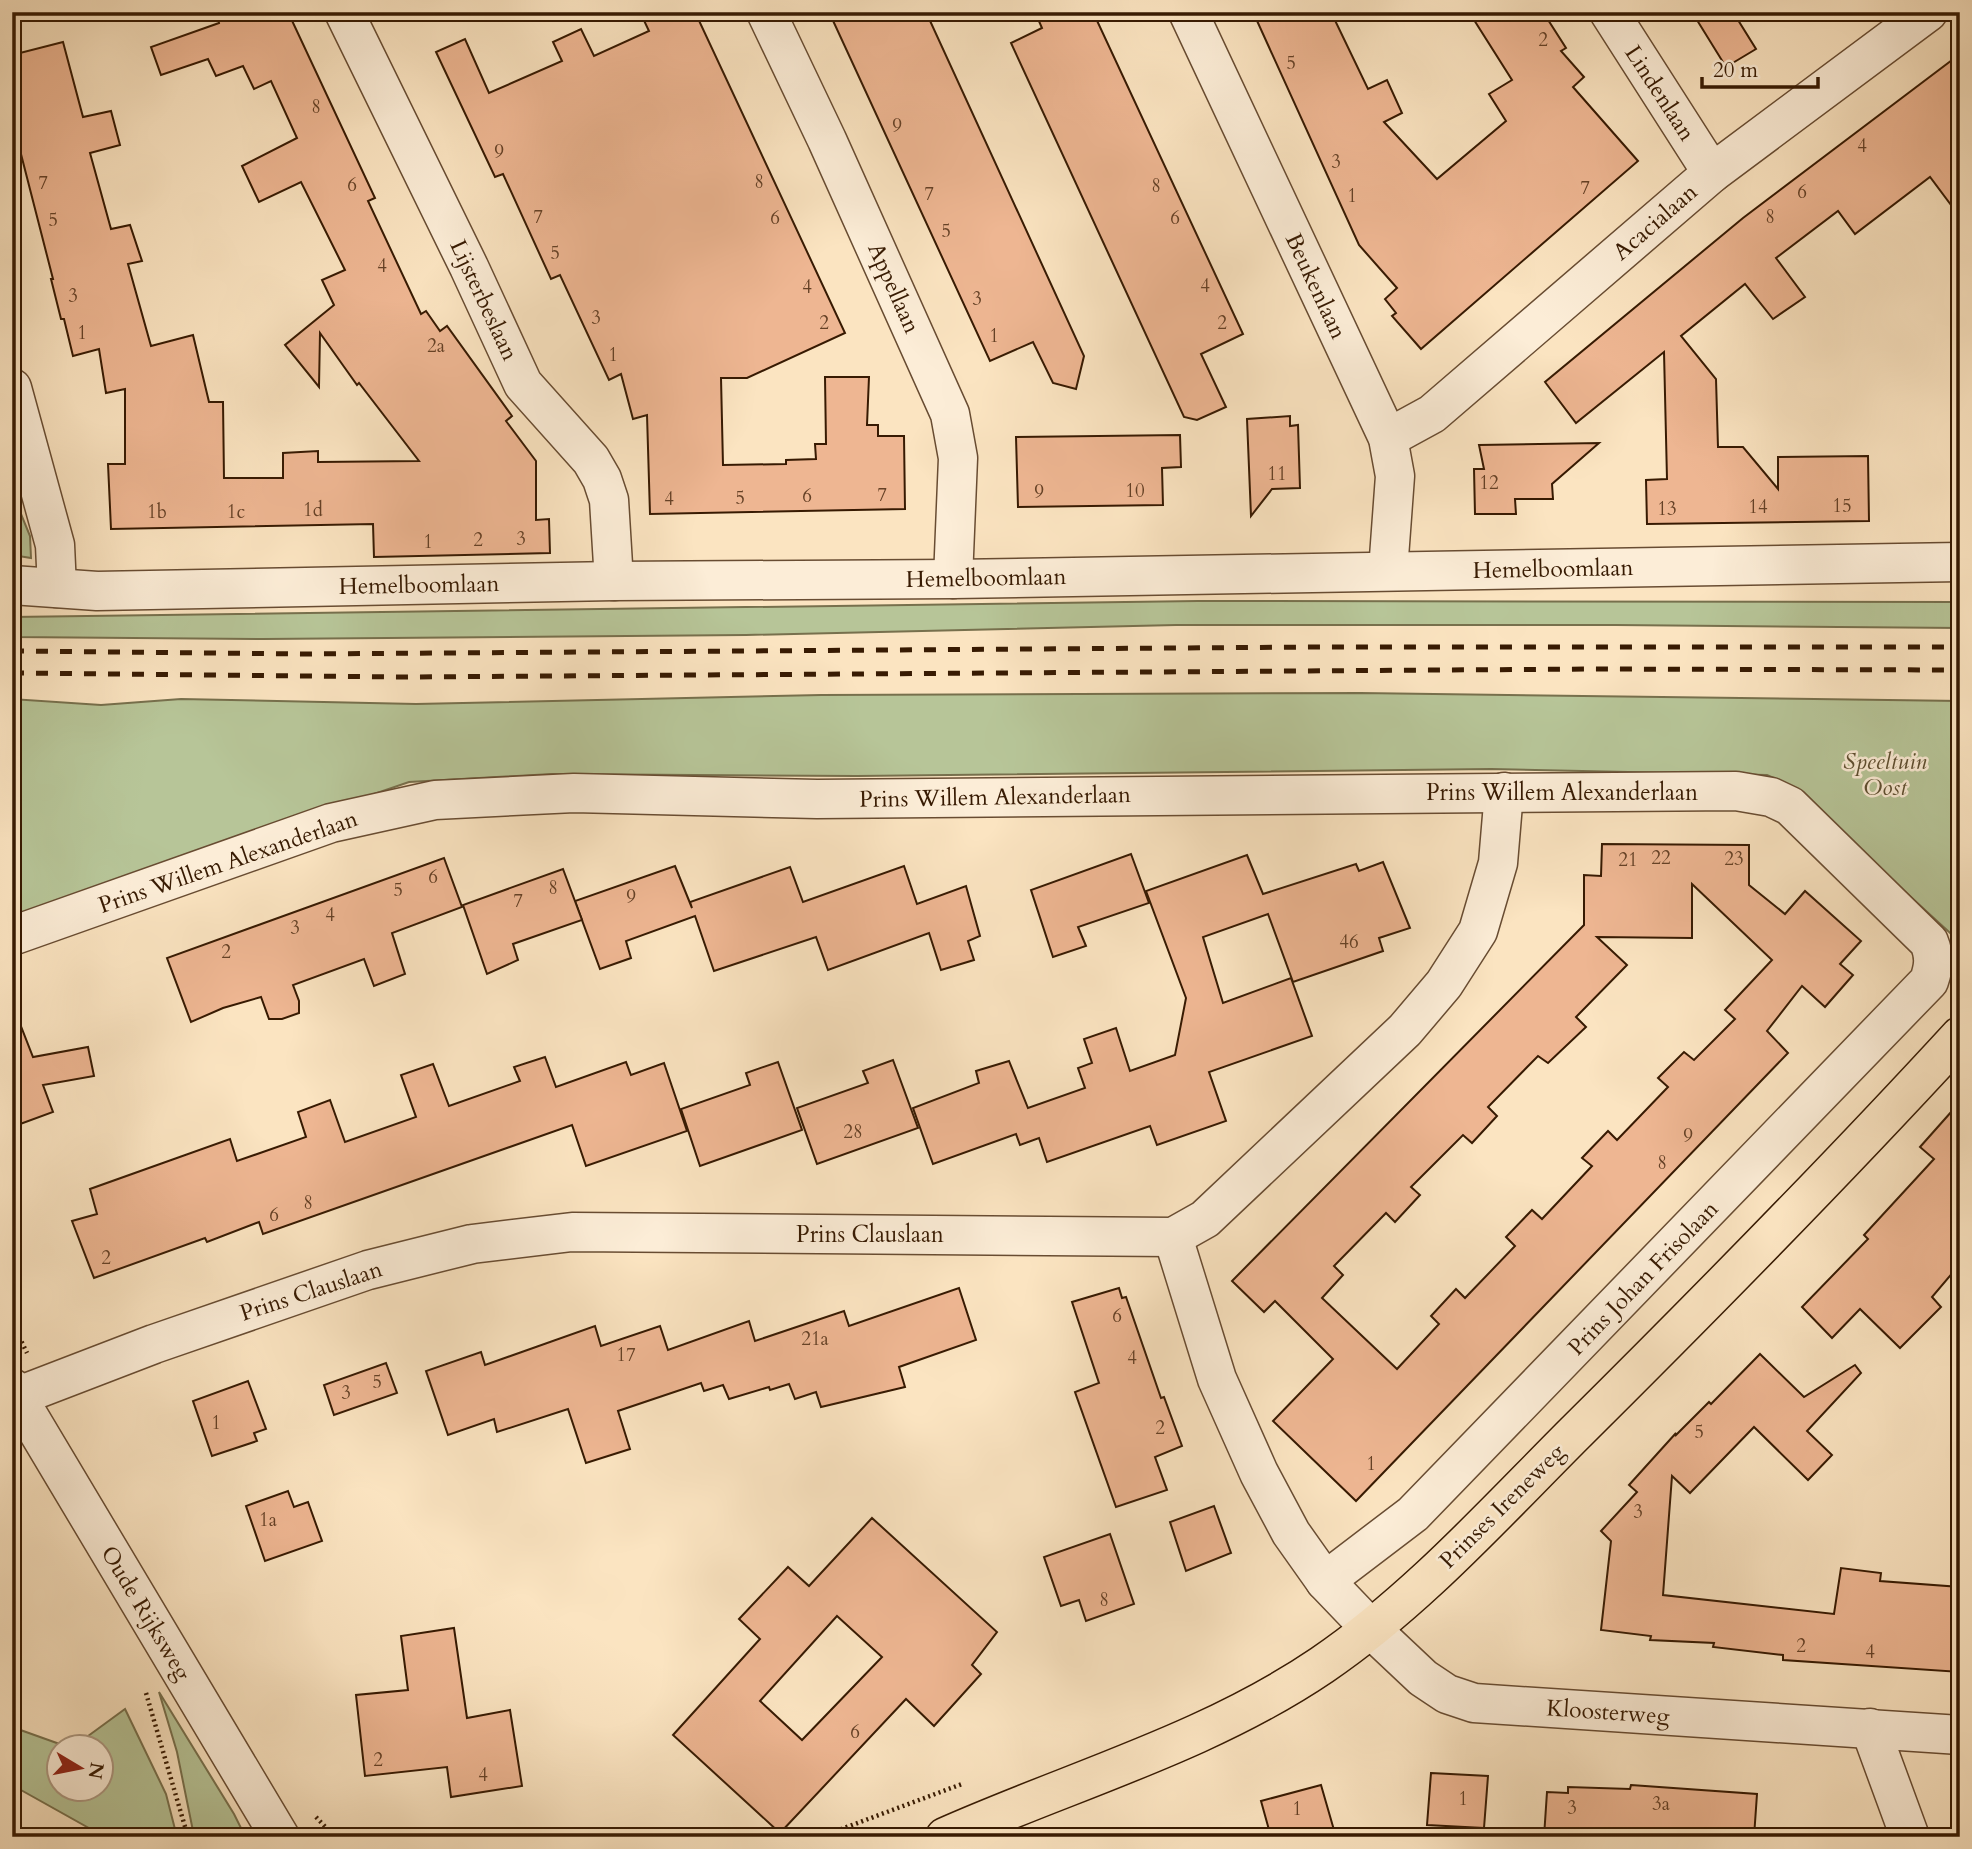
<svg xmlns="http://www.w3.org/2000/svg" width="1972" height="1849" viewBox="0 0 1972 1849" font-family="Cardo,serif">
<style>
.green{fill:#b7c598;stroke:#77704d;stroke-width:2}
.building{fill:#eeb692;stroke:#371a02;stroke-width:2;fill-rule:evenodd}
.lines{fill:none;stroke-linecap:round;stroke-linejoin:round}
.minor-casing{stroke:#684c32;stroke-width:41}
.major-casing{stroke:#371a02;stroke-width:41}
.path{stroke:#371a02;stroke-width:4.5;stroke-dasharray:2 3.5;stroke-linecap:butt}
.minor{stroke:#fcedd7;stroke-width:38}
.major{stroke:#fbe4c1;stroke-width:38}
.rail{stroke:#371a02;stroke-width:5;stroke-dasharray:12 12;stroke-linecap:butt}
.labels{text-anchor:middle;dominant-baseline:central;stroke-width:5;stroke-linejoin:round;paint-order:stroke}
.number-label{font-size:19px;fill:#654126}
.street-label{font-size:23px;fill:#371a02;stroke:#fcedd7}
.park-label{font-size:23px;font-style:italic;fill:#5d4d2f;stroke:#fcedd7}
</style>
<rect width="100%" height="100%" fill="#fbe4c1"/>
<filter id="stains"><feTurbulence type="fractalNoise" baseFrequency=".00286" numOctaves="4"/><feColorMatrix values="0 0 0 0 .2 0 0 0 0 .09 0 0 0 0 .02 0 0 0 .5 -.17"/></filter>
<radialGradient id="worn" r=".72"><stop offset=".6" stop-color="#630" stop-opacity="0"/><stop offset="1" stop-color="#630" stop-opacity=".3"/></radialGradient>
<g class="green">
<polygon points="12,492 30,536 31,558 12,555"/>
<polygon points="1198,601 1960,602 1960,628 1616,625 1176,625 746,635 264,639 12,637 12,617"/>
<polygon points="1360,693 1960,701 1960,942 1786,783 1767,775 1491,769 857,776 552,774 409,782 12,918 12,699 101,705 181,699 416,704 821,695"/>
<polygon points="159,1692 234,1814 241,1828 193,1831 177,1752"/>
<polygon points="125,1709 166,1794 177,1837 105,1837 12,1785 12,1727 68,1747 60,1748 60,1790 102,1790 102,1748 73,1747"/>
</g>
<g class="building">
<polygon points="217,12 288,12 375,198 368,201 421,314 426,311 440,331 447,326 512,416 506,421 536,461 536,520 549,519 550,553 374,557 373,524 111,529 108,464 125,464 125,389 106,393 99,349 73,356 64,319 61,319 51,279 53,279 12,119 12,55 63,42 83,117 111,111 120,145 90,153 111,229 130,225 142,261 128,264 151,346 193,335 209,402 223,402 224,478 283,478 283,453 318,451 318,462 419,461 359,383 357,385 320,333 319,387 285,345 334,305 322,280 345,270 301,182 259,202 242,166 297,138 271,81 254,89 243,66 216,76 208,59 161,75 151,47 219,23"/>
<polygon points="640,12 695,12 845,333 747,378 721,378 723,465 786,464 786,460 816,459 815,444 826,444 825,377 869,377 867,425 878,425 878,436 904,436 905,509 650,514 647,415 633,419 621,374 609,380 560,275 551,279 503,174 495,177 436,52 465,39 489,93 562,61 553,42 581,29 594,56 649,31"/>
<polygon points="829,12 926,12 1084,356 1076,389 1053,383 1033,342 990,361"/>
<polygon points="1035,12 1093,12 1243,334 1201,354 1226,407 1197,420 1184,417 1011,43 1042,28"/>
<polygon points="1253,12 1331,12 1368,89 1387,80 1402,113 1384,122 1437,179 1506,121 1489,94 1512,80 1469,12 1543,12 1566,48 1561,51 1584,77 1573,87 1638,161 1421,349 1392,316 1396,313 1385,299 1397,288 1359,245"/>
<polygon points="1692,12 1733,12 1756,49 1726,67"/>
<polygon points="1960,54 1960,217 1930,177 1855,234 1838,211 1776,258 1805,297 1773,319 1745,284 1681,336 1716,379 1718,447 1743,447 1778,489 1778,457 1868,456 1869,521 1647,524 1646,480 1667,479 1664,352 1576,423 1545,382 1743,218"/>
<polygon points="1290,416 1290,426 1298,425 1300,488 1272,489 1251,516 1247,419"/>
<polygon points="1180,435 1181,467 1162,468 1163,505 1018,507 1016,437"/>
<polygon points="1599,443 1552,484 1553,499 1515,499 1516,514 1475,514 1474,469 1484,469 1479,445"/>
<path d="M 1602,844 L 1749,845 L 1749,885 L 1785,914 L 1805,891 L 1861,941 L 1840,964 L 1853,975 L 1825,1007 L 1802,986 L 1767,1031 L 1788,1053 L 1356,1501 L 1273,1421 L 1333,1359 L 1275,1301 L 1264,1312 L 1232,1281 L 1584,925 L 1584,875 L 1601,876 ZM 1692,884 L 1772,960 L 1725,1010 L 1735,1019 L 1694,1060 L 1684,1052 L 1658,1078 L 1668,1087 L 1617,1140 L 1608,1131 L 1582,1158 L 1592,1166 L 1542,1219 L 1532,1210 L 1506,1237 L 1515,1246 L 1465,1298 L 1456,1289 L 1431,1316 L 1439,1324 L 1397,1369 L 1322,1298 L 1343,1275 L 1334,1266 L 1386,1213 L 1395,1222 L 1420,1195 L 1411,1187 L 1463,1135 L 1472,1143 L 1497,1116 L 1488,1107 L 1538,1056 L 1548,1063 L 1586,1027 L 1576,1017 L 1627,965 L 1597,937 L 1692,938 Z"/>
<polygon points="1131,854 1149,903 1078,927 1086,946 1053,957 1031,890"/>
<polygon points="1247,855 1263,894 1356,864 1359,871 1383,862 1410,928 1379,938 1383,951 1293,982 1268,914 1203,937 1223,1003 1291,978 1312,1036 1209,1072 1226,1121 1157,1145 1150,1126 1047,1162 1039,1138 1020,1145 1016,1134 933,1164 913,1108 979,1083 976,1071 1009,1061 1028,1108 1085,1088 1078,1068 1092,1063 1084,1039 1116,1028 1130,1071 1175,1055 1186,998 1146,891"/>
<polygon points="444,858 462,907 392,933 405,974 374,986 364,959 293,985 299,1001 299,1013 282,1019 269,1019 261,997 223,1008 191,1022 167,958"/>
<polygon points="675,866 692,908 690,902 790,867 803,902 904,866 917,904 966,886 980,936 968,941 974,960 941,970 929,933 828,970 816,937 714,971 695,916 626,941 631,958 600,969 575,901"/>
<polygon points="563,869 582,920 513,944 518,960 487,974 463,905"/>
<polygon points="12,1011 15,1011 33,1057 88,1047 94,1076 43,1085 53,1112 12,1127"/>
<polygon points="545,1057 556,1087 626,1062 631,1075 664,1063 687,1131 586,1166 572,1125 263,1234 259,1222 207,1242 205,1238 94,1278 72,1221 97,1214 90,1189 230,1139 237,1161 306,1137 298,1112 330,1100 345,1142 416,1117 401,1075 433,1064 449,1106 520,1081 514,1067"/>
<polygon points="893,1060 918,1128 817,1164 797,1108 868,1083 863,1071"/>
<polygon points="778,1062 802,1130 700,1166 681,1109 750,1085 746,1073"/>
<polygon points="1960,1102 1960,1264 1932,1297 1941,1307 1900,1348 1860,1309 1832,1338 1802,1307 1868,1239 1864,1235 1934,1159 1920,1147"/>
<polygon points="959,1288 976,1340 899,1367 905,1387 821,1407 816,1392 795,1399 789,1384 770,1390 769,1387 729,1399 723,1385 704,1391 701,1383 618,1411 630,1449 586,1463 568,1409 497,1432 494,1419 448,1435 426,1371 481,1352 485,1365 595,1326 601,1346 660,1326 668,1350 749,1321 755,1341 844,1311 849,1326"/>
<polygon points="1119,1288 1122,1298 1126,1297 1161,1398 1164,1397 1182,1446 1155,1457 1167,1490 1116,1507 1075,1392 1099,1383 1072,1302"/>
<polygon points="1760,1354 1804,1397 1855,1365 1861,1373 1807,1431 1832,1455 1808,1480 1754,1427 1690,1493 1672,1476 1663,1595 1834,1614 1841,1568 1881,1573 1880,1581 1960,1587 1960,1672 1783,1660 1783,1655 1713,1647 1714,1643 1650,1640 1651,1636 1601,1630 1611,1541 1601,1531 1637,1492 1629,1485 1676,1433 1675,1436 1709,1402 1711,1404"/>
<polygon points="386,1363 397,1393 334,1415 324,1385"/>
<polygon points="248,1381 266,1429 254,1433 257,1441 212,1456 193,1401"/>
<polygon points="288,1491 294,1507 308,1502 322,1541 265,1561 246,1506"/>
<polygon points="1214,1506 1231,1553 1186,1571 1170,1522"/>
<path d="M 872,1518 L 997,1632 L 972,1665 L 981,1674 L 934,1726 L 906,1699 L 780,1833 L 673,1735 L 760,1639 L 739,1619 L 788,1567 L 809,1586 ZM 837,1616 L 882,1657 L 802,1740 L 760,1701 Z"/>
<polygon points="1110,1534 1134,1604 1086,1621 1079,1600 1061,1606 1044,1557"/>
<polygon points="454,1628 467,1718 510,1710 522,1786 451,1797 447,1767 365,1776 356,1695 408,1690 401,1636"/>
<polygon points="1431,1773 1488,1776 1484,1828 1427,1825"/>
<polygon points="1321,1785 1336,1837 1271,1837 1261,1801"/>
<polygon points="1631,1785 1757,1794 1754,1837 1544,1837 1547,1792 1568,1793 1568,1787 1630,1789"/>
</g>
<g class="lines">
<defs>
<g id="minor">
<polyline points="344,12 469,267 523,384 591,460 602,479 609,500 614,581"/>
<polyline points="766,12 827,140 950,414 958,458 953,579"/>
<polyline points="1188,12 1388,438 1395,476 1388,571"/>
<polyline points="1609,12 1712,173"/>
<polyline points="12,388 55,545 57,588"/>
<polyline points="1388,438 1432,414 1712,173 1928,12"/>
<polyline points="12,585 97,591 614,581 953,579 1960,562"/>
<path d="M 12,936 L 331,823 L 435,800 L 574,793 L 817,799 L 1736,791 L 1771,797 L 1790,806 L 1929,942 C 1935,957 1934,966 1929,981 L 1413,1514 L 1325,1581"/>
<polyline points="1173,1237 1217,1379 1259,1473 1291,1533 1325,1581 1371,1629 1423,1678 1447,1694 1474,1703 1960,1735"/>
<polyline points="12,1388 280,1837"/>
<polyline points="16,1397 154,1344 368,1270 472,1244 572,1232 1173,1237 1205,1219 1405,1030 1444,984 1478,931 1498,863 1504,792"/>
<polyline points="1870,1728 1910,1837"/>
</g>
<path id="major" d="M 945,1837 C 1071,1781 1207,1743 1322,1665 C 1416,1601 1494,1514 1574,1434 C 1705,1304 1835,1172 1960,1036"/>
</defs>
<use href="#minor" class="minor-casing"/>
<use href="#major" class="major-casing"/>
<g class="path">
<polyline points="12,1322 27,1353"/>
<polyline points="146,1693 188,1837"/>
<polyline points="316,1817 335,1837"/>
<polyline points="348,1837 401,1834 498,1837"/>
<polyline points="820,1837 962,1784"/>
</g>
<use href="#minor" class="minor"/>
<use href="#major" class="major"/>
<g class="rail">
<polyline points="12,651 303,654 1319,647 1960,647"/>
<polyline points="12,673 404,677 1593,669 1960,670"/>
</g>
</g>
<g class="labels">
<g class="number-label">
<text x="1543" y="40">2</text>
<text x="1291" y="63">5</text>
<text x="316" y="107">8</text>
<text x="897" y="126">9</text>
<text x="1862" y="146">4</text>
<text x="499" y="152">9</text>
<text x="1336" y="162">3</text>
<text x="759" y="182">8</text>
<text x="43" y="183">7</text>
<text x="352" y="185">6</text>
<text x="1156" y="186">8</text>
<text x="1585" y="188">7</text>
<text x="1802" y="192">6</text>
<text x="929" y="194">7</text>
<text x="1352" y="196">1</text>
<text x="538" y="217">7</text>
<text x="1770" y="217">8</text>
<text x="775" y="218">6</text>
<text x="1175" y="218">6</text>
<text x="53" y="220">5</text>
<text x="946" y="231">5</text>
<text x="555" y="253">5</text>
<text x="382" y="266">4</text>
<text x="1205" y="286">4</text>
<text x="807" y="287">4</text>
<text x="73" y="296">3</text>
<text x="977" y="299">3</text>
<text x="596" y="318">3</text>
<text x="824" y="323">2</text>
<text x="1222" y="323">2</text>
<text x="82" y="333">1</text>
<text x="994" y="336">1</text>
<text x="436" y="346">2a</text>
<text x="613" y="355">1</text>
<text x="1277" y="474">11</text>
<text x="1489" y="483">12</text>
<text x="1135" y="491">10</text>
<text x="1039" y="492">9</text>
<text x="882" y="495">7</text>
<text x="807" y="496">6</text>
<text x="740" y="498">5</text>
<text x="669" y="499">4</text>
<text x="1842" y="506">15</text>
<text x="1758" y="507">14</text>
<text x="1667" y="509">13</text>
<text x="313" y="510">1d</text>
<text x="157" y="512">1b</text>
<text x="236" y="512">1c</text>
<text x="521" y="539">3</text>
<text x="478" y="540">2</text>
<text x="428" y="542">1</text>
<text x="1661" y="858">22</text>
<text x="1734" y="859">23</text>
<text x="1628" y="860">21</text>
<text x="433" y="877">6</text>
<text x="553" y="888">8</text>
<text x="398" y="890">5</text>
<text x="631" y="897">9</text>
<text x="518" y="901">7</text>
<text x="330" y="915">4</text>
<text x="295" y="928">3</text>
<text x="1349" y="942">46</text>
<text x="226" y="952">2</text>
<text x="853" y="1132">28</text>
<text x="1688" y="1136">9</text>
<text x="1662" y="1163">8</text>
<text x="308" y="1203">8</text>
<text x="274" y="1215">6</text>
<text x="106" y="1258">2</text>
<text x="1117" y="1316">6</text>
<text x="815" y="1339">21a</text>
<text x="626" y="1355">17</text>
<text x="1132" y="1358">4</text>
<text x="377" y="1382">5</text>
<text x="346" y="1393">3</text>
<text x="216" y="1423">1</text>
<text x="1160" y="1428">2</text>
<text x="1699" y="1432">5</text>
<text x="1371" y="1464">1</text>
<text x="1638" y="1512">3</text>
<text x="268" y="1520">1a</text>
<text x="1104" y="1600">8</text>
<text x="1801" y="1646">2</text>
<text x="1870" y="1652">4</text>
<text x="855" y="1732">6</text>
<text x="378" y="1760">2</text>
<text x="483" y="1775">4</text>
<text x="1463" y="1799">1</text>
<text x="1661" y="1804">3a</text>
<text x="1572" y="1808">3</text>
<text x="1297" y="1809">1</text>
</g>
<g class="street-label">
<text transform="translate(1660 93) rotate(57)">Lindenlaan</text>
<text transform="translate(1655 222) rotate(-41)">Acacialaan</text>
<text transform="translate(1316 286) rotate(65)">Beukenlaan</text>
<text transform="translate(894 288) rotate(66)">Appellaan</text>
<text transform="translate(484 300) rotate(65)">Lijsterbeslaan</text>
<text transform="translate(1553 569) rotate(-1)">Hemelboomlaan</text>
<text transform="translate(986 578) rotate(-1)">Hemelboomlaan</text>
<text transform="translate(419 585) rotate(-1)">Hemelboomlaan</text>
<text x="1562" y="792">Prins Willem Alexanderlaan</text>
<text transform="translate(995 797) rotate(-1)">Prins Willem Alexanderlaan</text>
<text transform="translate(228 862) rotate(-19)">Prins Willem Alexanderlaan</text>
<text x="870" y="1234">Prins Clauslaan</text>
<text transform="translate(1643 1278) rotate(-46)">Prins Johan Frisolaan</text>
<text transform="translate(311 1291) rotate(-18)">Prins Clauslaan</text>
<text transform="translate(1502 1506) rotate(-45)">Prinses Ireneweg</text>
<text transform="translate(146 1613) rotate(59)">Oude Rijksweg</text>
<text transform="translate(1608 1712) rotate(4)">Kloosterweg</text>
</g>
<g class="park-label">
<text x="1885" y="761">Speeltuin<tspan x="1885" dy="26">Oost</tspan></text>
</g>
</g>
<rect width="1972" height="1849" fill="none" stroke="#fbe4c1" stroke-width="42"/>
<rect x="14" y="14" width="1944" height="1821" fill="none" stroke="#371a02" stroke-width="3.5"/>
<rect x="21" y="21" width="1930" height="1807" fill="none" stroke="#371a02" stroke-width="2"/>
<g transform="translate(80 1768) rotate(100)"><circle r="33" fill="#fcedd7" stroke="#ad9982" stroke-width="2"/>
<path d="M0-5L12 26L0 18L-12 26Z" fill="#8f2418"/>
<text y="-10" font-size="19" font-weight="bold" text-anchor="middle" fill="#371a02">N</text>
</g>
<path d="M1702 77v10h116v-10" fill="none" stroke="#371a02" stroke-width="3.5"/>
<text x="1713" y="77" font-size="21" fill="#371a02" stroke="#fcedd7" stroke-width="5" paint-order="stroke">20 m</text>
<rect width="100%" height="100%" filter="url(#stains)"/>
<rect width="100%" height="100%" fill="url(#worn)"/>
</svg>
